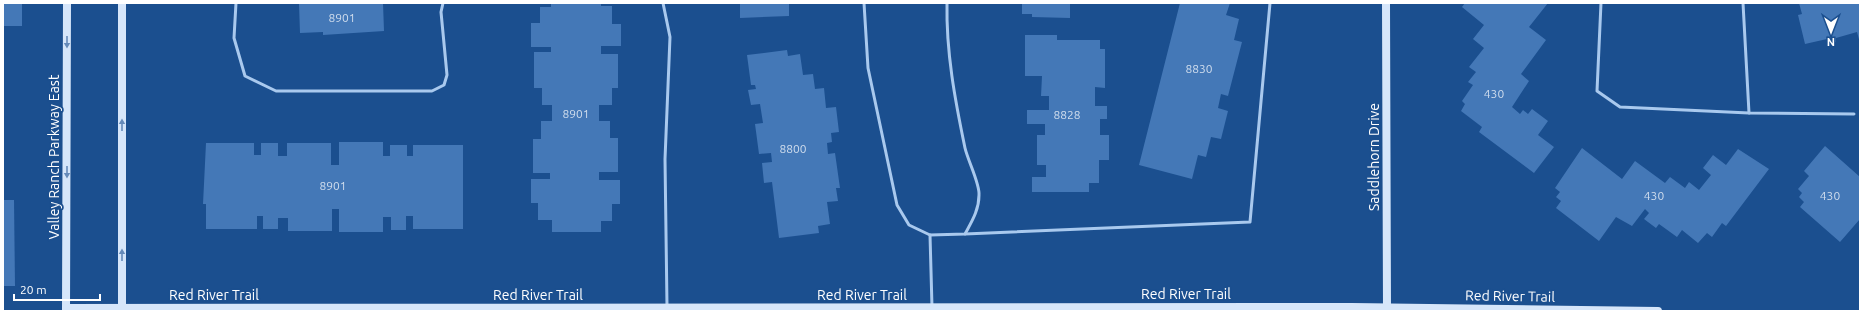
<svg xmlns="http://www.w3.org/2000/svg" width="1863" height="314" viewBox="0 0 1863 314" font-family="Ubuntu,sans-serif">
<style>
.building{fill:#4478b7}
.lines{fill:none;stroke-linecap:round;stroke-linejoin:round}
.lane{stroke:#a9c9ee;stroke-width:3}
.secondary{stroke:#d6e6fa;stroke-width:8}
.oneway{fill:#668bba}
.labels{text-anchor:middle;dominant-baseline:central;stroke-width:3.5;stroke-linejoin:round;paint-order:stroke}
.number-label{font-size:12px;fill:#d0dded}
.street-label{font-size:14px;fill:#fff;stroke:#1b4f8f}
</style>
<rect width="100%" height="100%" fill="#1b4f8f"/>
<g class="building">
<rect x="3" y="3" width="19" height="23"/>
<polygon points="299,3 383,3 384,31 323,35 323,32 300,33"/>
<polygon points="551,3 601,3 601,6 612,6 612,24 621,24 621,46 601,46 601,54 618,54 618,88 612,88 612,105 599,105 599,121 610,121 610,138 618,138 618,172 599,172 599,180 620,180 620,204 612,204 612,221 601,221 601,232 552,232 552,220 538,220 538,203 531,203 531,179 550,179 550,173 533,173 533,139 541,139 541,121 552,121 552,105 542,105 542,88 534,88 534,52 551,52 551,47 531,47 531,23 540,23 540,7 551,7"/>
<polygon points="740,3 789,3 789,16 740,18"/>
<polygon points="1022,3 1070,3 1070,18 1032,17 1032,14 1022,14"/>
<polygon points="1180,3 1230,3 1226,15 1239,19 1234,40 1242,42 1228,96 1221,94 1218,108 1228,111 1221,139 1211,137 1206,157 1198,155 1192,179 1139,165"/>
<polygon points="1465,3 1548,3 1529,27 1546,40 1521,74 1529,81 1512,107 1520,114 1523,110 1528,114 1532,109 1548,121 1538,135 1554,147 1534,173 1479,132 1482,127 1461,111 1465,104 1462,101 1473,85 1468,82 1476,72 1469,67 1484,48 1473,39 1484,25 1462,7"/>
<polygon points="1799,3 1860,3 1860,43 1857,32 1836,38 1836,42 1829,44 1827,39 1805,44 1798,15 1802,14"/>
<polygon points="1025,35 1057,35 1057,40 1100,40 1100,49 1105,49 1105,88 1095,87 1095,106 1107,106 1107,119 1100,119 1100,135 1109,135 1109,160 1099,160 1099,183 1089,183 1089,192 1032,192 1032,177 1046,177 1046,165 1037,165 1037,135 1045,135 1045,124 1027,124 1027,110 1049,110 1049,96 1041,96 1042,76 1025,76"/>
<polygon points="787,50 788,56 800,54 803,75 813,74 815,89 824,88 826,108 836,107 839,132 831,133 832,142 827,143 828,154 835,153 840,188 836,188 838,201 827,202 830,224 818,226 819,233 779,238 772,182 764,183 762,163 772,162 771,153 759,154 755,124 763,123 760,104 751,105 748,90 756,89 755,85 751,85 747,55"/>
<polygon points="339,142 383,142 383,156 390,156 390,145 407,145 407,156 413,156 413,145 463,145 463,229 413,229 413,216 406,216 406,230 391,230 391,217 383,217 383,232 339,232 339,209 332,209 332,231 288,231 288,218 278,218 278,229 263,229 263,216 257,216 257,229 206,229 206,204 203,204 206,143 254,143 254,155 261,155 261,143 278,143 278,156 287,156 287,143 331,143 331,165 339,165"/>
<polygon points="1825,146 1860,177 1860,219 1840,242 1800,207 1804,202 1799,197 1802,193 1798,189 1809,176 1804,171"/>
<polygon points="1582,148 1622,179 1635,161 1665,183 1670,177 1685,188 1689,182 1699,190 1711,175 1703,168 1713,155 1726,165 1738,149 1769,169 1726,226 1722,223 1712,237 1707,233 1698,243 1682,230 1677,237 1659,224 1656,228 1644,219 1649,213 1645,209 1632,226 1616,217 1599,241 1556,208 1561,201 1556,197 1560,192 1555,188"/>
<polygon points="3,200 14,200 15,286 3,286"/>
</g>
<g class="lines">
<g class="lane">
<polyline points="236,3 234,38 245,76 276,91 432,91 444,85 447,75 441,12 443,3"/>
<polyline points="663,3 670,37 665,159 667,306"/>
<path d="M 864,3 L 868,68 L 897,205 L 909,225 L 930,235 L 965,234 C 972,221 979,210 979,195 C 980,184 968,161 965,148 C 955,100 946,52 947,3"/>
<polyline points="1601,3 1597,91 1620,107 1749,113 1854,114"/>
<polyline points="1743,3 1749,113"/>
<polyline points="965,234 1250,222 1270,3"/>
<polyline points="930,235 932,307"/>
</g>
<g class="secondary">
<polyline points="122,3 122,311"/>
<polyline points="1386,3 1387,311"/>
<polyline points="66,308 1352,307 1658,311"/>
<polyline points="66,311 67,3"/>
</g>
</g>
<defs><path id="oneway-solid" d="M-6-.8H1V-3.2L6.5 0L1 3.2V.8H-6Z"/></defs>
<g class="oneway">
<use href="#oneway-solid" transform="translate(67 42) rotate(90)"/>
<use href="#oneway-solid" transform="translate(122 125) rotate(-90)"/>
<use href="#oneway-solid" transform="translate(67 172) rotate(90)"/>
<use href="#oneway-solid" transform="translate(122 255) rotate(-90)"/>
</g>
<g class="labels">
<g class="number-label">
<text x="342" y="17">8901</text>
<text x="1199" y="68">8830</text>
<text x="1494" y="93">430</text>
<text x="576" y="113">8901</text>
<text x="1067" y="114">8828</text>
<text x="793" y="148">8800</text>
<text x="333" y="185">8901</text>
<text x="1654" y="195">430</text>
<text x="1830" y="195">430</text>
</g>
<g class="street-label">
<text transform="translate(54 157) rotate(-90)">Valley Ranch Parkway East</text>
<text transform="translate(1374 157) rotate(-90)">Saddlehorn Drive</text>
<text x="1186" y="294">Red River Trail</text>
<text x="214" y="295">Red River Trail</text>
<text x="538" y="295">Red River Trail</text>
<text x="862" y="295">Red River Trail</text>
<text transform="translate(1510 296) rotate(1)">Red River Trail</text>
</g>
</g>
<rect width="1863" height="314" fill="none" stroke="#ffffff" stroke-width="8"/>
<g transform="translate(1831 32) rotate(180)" stroke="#1b4f8f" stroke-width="3" paint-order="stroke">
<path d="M0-3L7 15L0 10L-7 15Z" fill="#ffffff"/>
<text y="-6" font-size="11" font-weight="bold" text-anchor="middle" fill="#ffffff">N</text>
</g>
<path d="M14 294v6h86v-6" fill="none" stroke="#ffffff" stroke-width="2"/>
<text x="20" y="294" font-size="12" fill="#ffffff" stroke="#1b4f8f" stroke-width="3" paint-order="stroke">20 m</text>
</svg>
